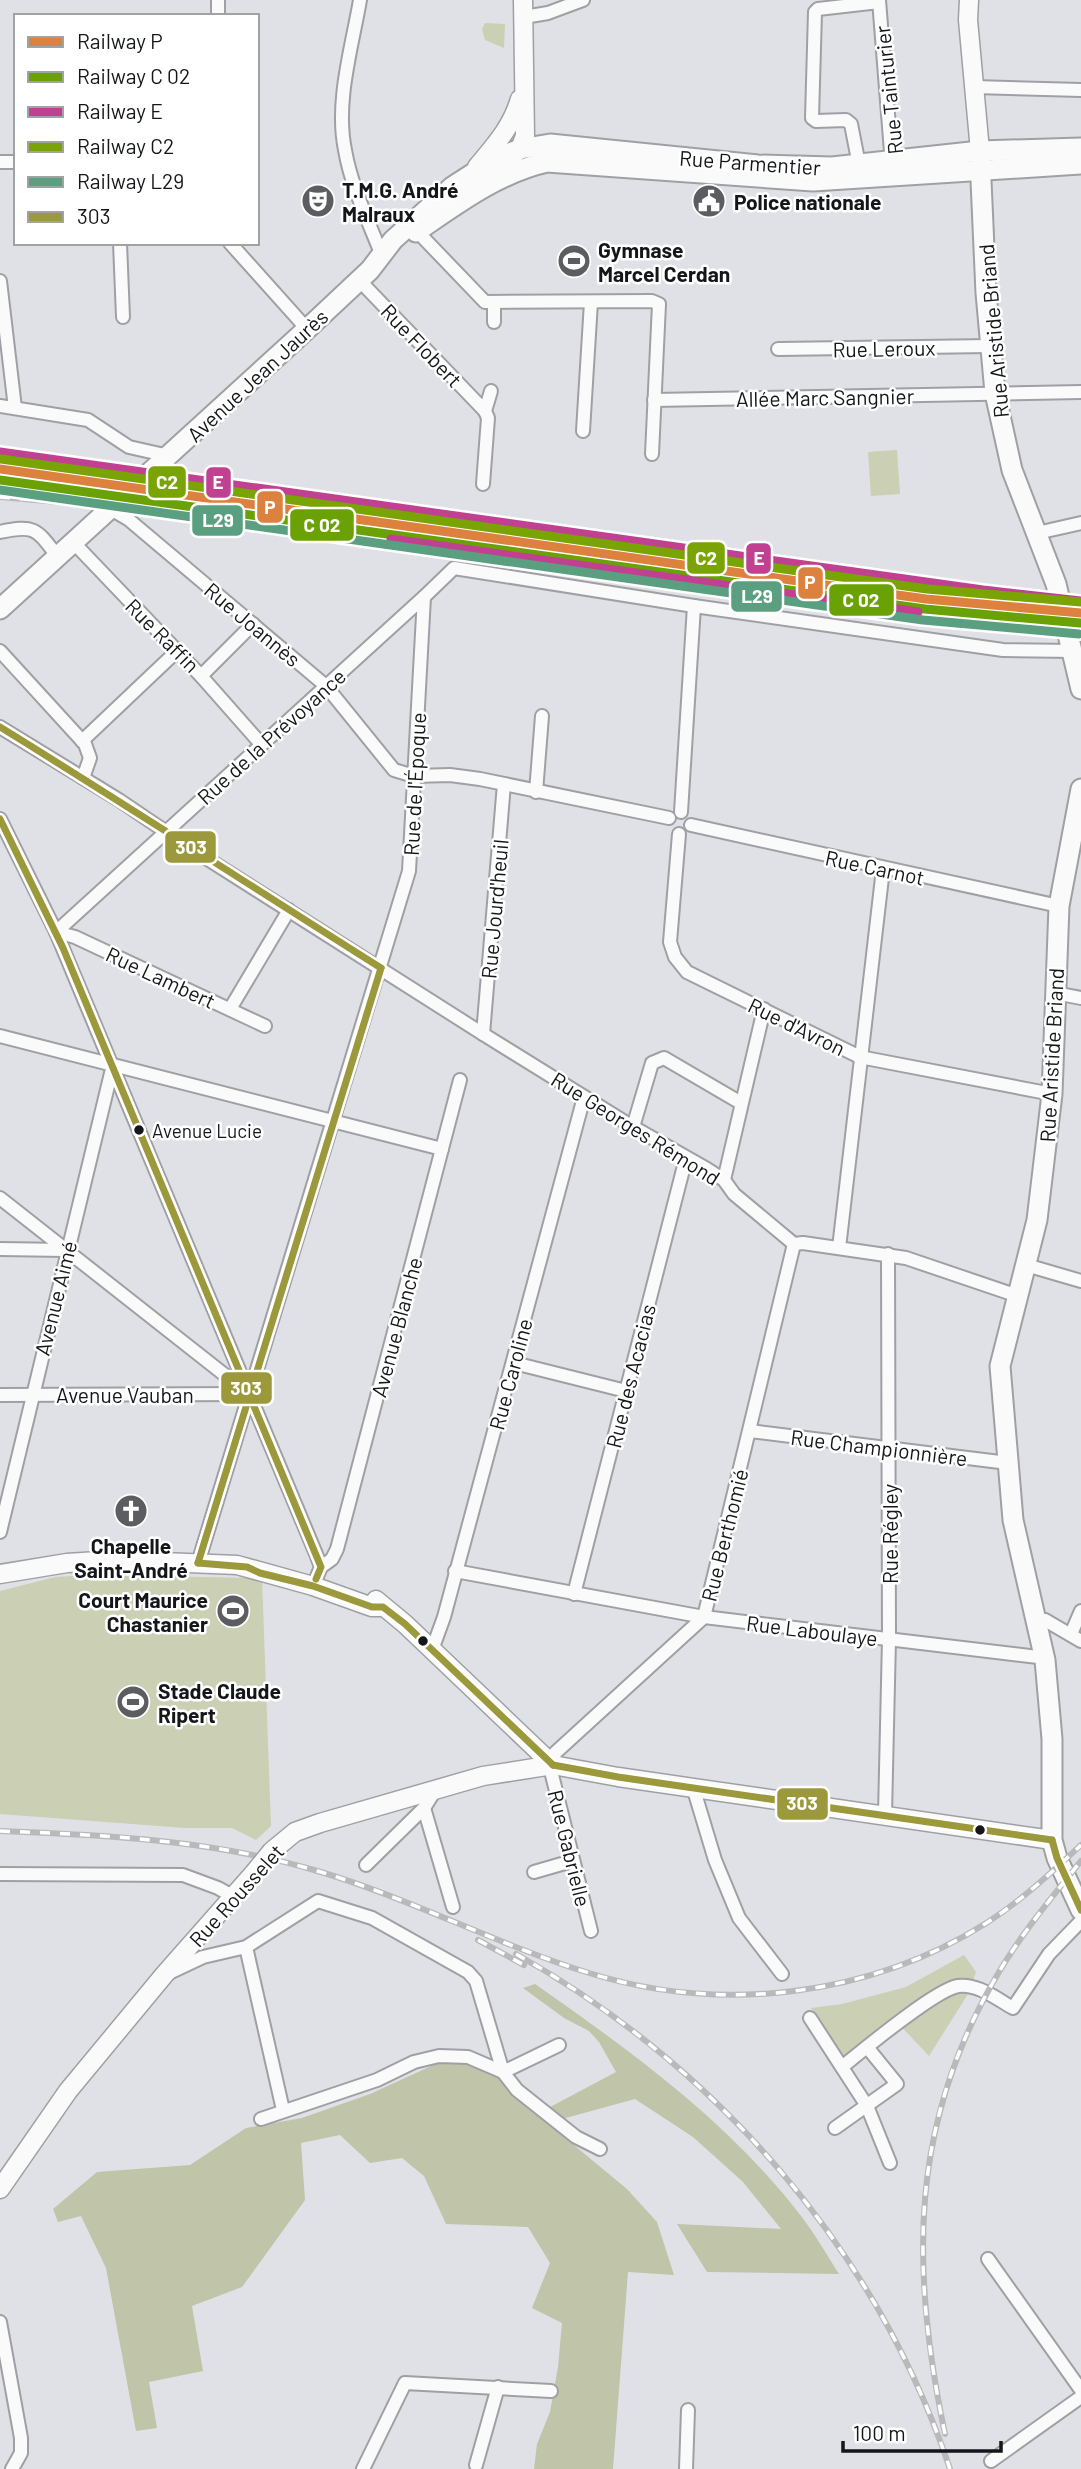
<svg xmlns="http://www.w3.org/2000/svg" width="1081" height="2469" viewBox="0 0 1081 2469" font-family="Barlow,sans-serif">
<style>
.green{fill:#cbcfb3}
.forest{fill:#c0c4a8}
.lines{fill:none;stroke-linecap:round;stroke-linejoin:round}
.street-casing{stroke:#9fa0a4;stroke-width:16}
.secondary-casing{stroke:#9fa0a4;stroke-width:21}
.primary-casing{stroke:#9fa0a4;stroke-width:23}
.street{stroke:#fafafb;stroke-width:12}
.secondary{stroke:#fafafb;stroke-width:18}
.primary{stroke:#fafafb;stroke-width:19}
.rail-casing{stroke:#b9b9bb;stroke-width:6}
.rail{stroke:#fff;stroke-width:3.5;stroke-dasharray:10;stroke-linecap:butt}
.secondary-bridge-casing{stroke:#9fa0a4;stroke-width:21;stroke-linecap:butt}
.secondary-bridge{stroke:#fafafb;stroke-width:18}
.bus-1-casing{stroke:#fff;stroke-width:12}
.bus-1{stroke:#9b993b;stroke-width:7}
.rail-1-casing{stroke:#fff;stroke-width:14}
.rail-2-casing{stroke:#fff;stroke-width:14}
.rail-3-casing{stroke:#fff;stroke-width:14}
.rail-4-casing{stroke:#fff;stroke-width:14}
.rail-5-casing{stroke:#fff;stroke-width:14}
.rail-1{stroke:#dc823e;stroke-width:9}
.rail-2{stroke:#6aa205;stroke-width:9}
.rail-3{stroke:#c04191;stroke-width:9}
.rail-4{stroke:#7aa304;stroke-width:9}
.rail-5{stroke:#5aa080;stroke-width:9}
.bus-dot{fill:#141619;stroke:#fff;stroke-width:2.5}
.labels{text-anchor:middle;dominant-baseline:central;stroke-width:5;stroke-linejoin:round;paint-order:stroke}
.bus-label{font-size:19px;fill:#141619;stroke:#fff;text-anchor:start}
.street-label{font-size:21px;fill:#141619;stroke:#fff}
.poi-label{font-size:21px;font-weight:bold;fill:#141619;stroke:#fff;text-anchor:start}
.line-badge{stroke:#fff;stroke-width:2.5}
.badge-label{font-size:19px;text-anchor:middle;font-weight:bold;fill:#fff}
</style>
<rect width="100%" height="100%" fill="#e0e1e6"/>
<g class="green">
<polygon points="485,23 505,24 504,48 485,40 482,29"/>
<polygon points="897,450 900,494 871,496 868,452"/>
<polygon points="93,1575 262,1578 271,1826 256,1840 232,1828 185,1828 0,1814 0,1591 55,1577"/>
<polygon points="964,1955 976,1972 968,1994 929,2056 896,2021 844,2062 811,2008 842,2004 906,1987"/>
</g>
<path class="forest" d="M 535,1984 C 632,2052 728,2121 801,2216 C 815,2234 827,2255 839,2274 L 707,2272 L 677,2224 L 781,2229 L 743,2182 L 693,2137 L 635,2099 L 562,2119 L 552,2127 L 627,2189 L 657,2222 L 674,2275 L 628,2272 L 613,2469 L 534,2469 L 537,2444 L 550,2412 L 558,2367 L 562,2323 L 532,2308 L 550,2263 L 528,2227 L 446,2224 L 424,2176 L 402,2158 L 370,2163 L 340,2135 L 301,2143 L 305,2200 L 242,2287 L 192,2306 L 203,2371 L 149,2382 L 157,2428 L 136,2431 L 106,2268 L 81,2216 L 58,2222 L 53,2209 L 97,2172 L 190,2165 L 246,2128 L 302,2118 L 370,2094 L 440,2062 L 461,2061 L 495,2073 L 537,2114 L 616,2072 L 599,2042 L 589,2031 L 564,2018 L 523,1988 Z"/>
<g class="lines">
<defs>
<g id="street">
<polyline points="218,0 218,16"/>
<path d="M 360,0 C 352,47 335,102 345,150 C 351,186 369,222 382,256"/>
<polyline points="879,0 891,152 897,166"/>
<polyline points="524,17 548,13 583,0"/>
<polyline points="974,87 1081,90"/>
<polyline points="0,162 16,162"/>
<polyline points="859,165 851,124 846,120 816,121 812,118 815,12 818,9 879,2"/>
<polyline points="412,226 485,302 652,301 659,304 652,454"/>
<polyline points="120,243 123,317"/>
<polyline points="230,243 307,329"/>
<polyline points="359,280 485,411"/>
<polyline points="0,281 15,408"/>
<polyline points="494,322 494,303"/>
<polyline points="778,349 990,346"/>
<polyline points="654,400 1081,392"/>
<polyline points="0,406 88,420 129,447 169,456"/>
<polyline points="583,431 591,302"/>
<polyline points="483,484 488,418 485,411 491,391"/>
<polyline points="111,509 128,519 326,686 394,770 414,776 450,775 480,779 669,818"/>
<path d="M 0,532 C 36,524 37,530 58,557"/>
<polyline points="1037,533 1081,523"/>
<polyline points="74,543 201,676 253,624"/>
<polyline points="0,651 85,744 90,758 83,778"/>
<polyline points="201,676 261,744"/>
<polyline points="0,727 119,800 184,844 483,1034 633,1127 707,1169 724,1180 734,1194 794,1244 803,1243 906,1258 1018,1296"/>
<polyline points="82,741 177,651"/>
<polyline points="536,792 542,716"/>
<polyline points="681,812 694,606"/>
<polyline points="0,819 56,932 316,1554 321,1567 313,1586"/>
<polyline points="691,825 1059,906"/>
<polyline points="679,834 670,942 675,957 687,972 860,1057 1052,1094"/>
<polyline points="56,932 424,597 454,568 694,606 1003,650 1074,651"/>
<polyline points="56,932 75,937 265,1026"/>
<polyline points="1055,993 1081,998"/>
<polyline points="230,1009 289,910"/>
<polyline points="483,1034 504,784"/>
<polyline points="0,1036 442,1149"/>
<polyline points="633,1127 652,1063 664,1058 741,1103"/>
<polyline points="724,1180 764,1009"/>
<polyline points="0,1198 249,1394"/>
<polyline points="839,1248 883,869"/>
<polyline points="0,1249 66,1250"/>
<polyline points="1026,1265 1081,1281"/>
<polyline points="514,1363 626,1391"/>
<polyline points="0,1395 250,1394"/>
<polyline points="750,1431 1008,1463"/>
<polyline points="0,1532 113,1065"/>
<polyline points="198,1563 409,871 424,597"/>
<polyline points="321,1567 332,1559 337,1549 460,1080"/>
<polyline points="455,1571 704,1617 1038,1657 1045,1660"/>
<polyline points="574,1594 686,1158"/>
<polyline points="1037,1619 1045,1620 1081,1641"/>
<polyline points="1071,1634 1081,1611"/>
<polyline points="432,1650 444,1617 584,1097"/>
<polyline points="693,1787 715,1860 739,1918 782,1974"/>
<polyline points="424,1808 453,1907"/>
<polyline points="885,1814 889,1639 888,1254"/>
<polyline points="366,1865 424,1808 436,1789"/>
<polyline points="534,1872 572,1861"/>
<polyline points="0,1874 183,1875 218,1888 234,1897"/>
<polyline points="591,1931 552,1775 555,1753 704,1617 794,1244"/>
<polyline points="246,1947 283,2110"/>
<polyline points="169,1973 203,1957 246,1947 318,1901 372,1918 468,1972 476,1981 503,2072 559,2045"/>
<polyline points="810,2018 867,2106 890,2163"/>
<path d="M 842,2067 C 863,2050 935,1990 958,1986 C 977,1983 997,1999 1013,2008 L 1049,1954 L 1081,1921"/>
<polyline points="261,2119 377,2080 414,2062 439,2056 468,2057 503,2072 517,2090 576,2137 600,2149"/>
<polyline points="835,2128 897,2084 867,2047"/>
<polyline points="988,2259 1081,2390"/>
<polyline points="0,2322 21,2438 21,2453 12,2469"/>
<polyline points="991,2461 1081,2397"/>
<polyline points="476,2465 498,2387"/>
<polyline points="363,2469 405,2383 551,2391"/>
<polyline points="686,2469 688,2410"/>
</g>
<g id="secondary">
<polyline points="969,0 968,20 980,151"/>
<path d="M 477,167 C 495,145 512,127 520,99"/>
<polyline points="483,182 520,149 525,136 523,0"/>
<polyline points="0,1574 67,1563 113,1560 237,1565 313,1586 372,1607 383,1607"/>
<polyline points="376,1600 405,1624 553,1765"/>
<polyline points="272,1851 295,1832 320,1823 483,1776 553,1765 618,1777 1052,1840"/>
<polyline points="0,2189 68,2091 164,1975 254,1873"/>
</g>
<g id="primary">
<polyline points="980,158 986,293 995,393 1012,470 1056,584 1081,689"/>
<path d="M 416,232 C 457,204 498,173 547,162 L 813,181 L 1081,164"/>
<polyline points="0,609 307,329 370,270 393,240 452,187 497,158 520,149 550,144 758,165 832,167 980,151 1081,148"/>
<polyline points="1081,789 1059,906 1052,1094 1037,1220 1000,1366 1013,1520 1045,1660 1052,1739 1052,1840 1057,1858 1081,1910"/>
</g>
</defs>
<use href="#street" class="street-casing"/>
<use href="#secondary" class="secondary-casing"/>
<use href="#primary" class="primary-casing"/>
<use href="#street" class="street"/>
<use href="#secondary" class="secondary"/>
<use href="#primary" class="primary"/>
<defs>
<g id="rail">
<polyline points="0,497 184,513 362,544 636,583 758,591"/>
<path d="M 0,1831 C 106,1835 211,1840 314,1870 C 408,1897 495,1944 589,1973 C 721,2014 870,1997 988,1922 C 1022,1900 1051,1873 1081,1845"/>
<polyline points="478,1940 524,1965"/>
<path d="M 516,1954 C 716,2066 877,2250 950,2469"/>
<path d="M 945,2434 C 910,2268 909,2123 999,1972 C 1022,1933 1052,1897 1081,1861"/>
</g>
</defs>
<use href="#rail" class="rail-casing"/>
<use href="#rail" class="rail"/>
<defs>
<polyline id="secondary-bridge" points="254,1873 272,1851"/>
</defs>
<use href="#secondary-bridge" class="secondary-bridge-casing"/>
<use href="#secondary-bridge" class="secondary-bridge"/>
<defs>
<g id="bus-1">
<path d="M 0,727 C 128,806 254,888 381,968"/>
<polyline points="0,819 63,948 321,1567 316,1579"/>
<polyline points="198,1563 381,968"/>
<polyline points="198,1563 247,1567 260,1573 313,1586 372,1607 383,1607 405,1624 553,1765"/>
<polyline points="553,1765 618,1777 1052,1840"/>
<polyline points="1052,1840 1057,1858 1081,1910"/>
</g>
</defs>
<use href="#bus-1" class="bus-1-casing"/>
<use href="#bus-1" class="bus-1"/>
<defs>
<polyline id="rail-1" points="0,469 926,599 1081,613"/>
<polyline id="rail-2" points="0,480 925,609 1080,623"/>
<g id="rail-3">
<polyline points="0,452 983,590 1081,601"/>
<polyline points="391,539 918,612"/>
</g>
<polyline id="rail-4" points="1,459 927,589 1081,602"/>
<polyline id="rail-5" points="0,490 923,620 1079,634"/>
</defs>
<use href="#rail-1" class="rail-1-casing"/>
<use href="#rail-2" class="rail-2-casing"/>
<use href="#rail-3" class="rail-3-casing"/>
<use href="#rail-4" class="rail-4-casing"/>
<use href="#rail-5" class="rail-5-casing"/>
<use href="#rail-1" class="rail-1"/>
<use href="#rail-2" class="rail-2"/>
<use href="#rail-3" class="rail-3"/>
<use href="#rail-4" class="rail-4"/>
<use href="#rail-5" class="rail-5"/>
</g>
<defs>
<symbol id="theatre-disc" viewBox="-11 -11 22 22"><circle r="9.5" fill="#5b5d61" stroke="#fff"/><path d="M-5-5.5Q0-4 5-5.5V0Q5 5 0 6Q-5 5-5 0ZM-3.3-2.5H-1v1.5H-3.3ZM1-2.5H3.3v1.5H1ZM-2.8 1Q0 5.5 2.8 1Z" fill="#fff"/></symbol>
<symbol id="civic-disc" viewBox="-11 -11 22 22"><circle r="9.5" fill="#5b5d61" stroke="#fff"/><path d="M-.6-6.5H3V-4.5H.6V-3L4-1V1h2V6H-6V1h2V-1L-.6-3ZM-1.2 2.5V6h2.4V2.5Z" fill="#fff"/></symbol>
<symbol id="stadium-disc" viewBox="-11 -11 22 22"><circle r="9.5" fill="#5b5d61" stroke="#fff"/><path d="M0-5a6.5 5 0 1 0 0 10a6.5 5 0 1 0 0-10ZM-3.5-1.8h7v3.6h-7Z" fill="#fff"/></symbol>
<symbol id="church-disc" viewBox="-11 -11 22 22"><circle r="9.5" fill="#5b5d61" stroke="#fff"/><path d="M-1.2-6h2.4v3.5h3.3v2.4h-3.3V6h-2.4V-.1h-3.3v-2.4h3.3Z" fill="#fff"/></symbol>
</defs>
<g fill-rule="evenodd">
<use href="#theatre-disc" x="299" y="182" width="38" height="38"/>
<use href="#civic-disc" x="690" y="182" width="38" height="38"/>
<use href="#stadium-disc" x="555" y="242" width="38" height="38"/>
<use href="#church-disc" x="112" y="1492" width="38" height="38"/>
<use href="#stadium-disc" x="214" y="1592" width="38" height="38"/>
<use href="#stadium-disc" x="114" y="1683" width="38" height="38"/>
</g>
<g class="bus-dot">
<circle cx="139" cy="1130" r="6"/>
<circle cx="423" cy="1641" r="6"/>
<circle cx="980" cy="1830" r="6"/>
</g>
<g class="labels">
<g class="bus-label">
<text x="152" y="1130">Avenue Lucie</text>
</g>
<g class="street-label">
<text transform="translate(888 90) rotate(-96)">Rue Tainturier</text>
<text transform="translate(750 162) rotate(4)">Rue Parmentier</text>
<text transform="translate(993 331) rotate(-95)">Rue Aristide Briand</text>
<text transform="translate(422 345) rotate(46)">Rue Flobert</text>
<text transform="translate(884 348) rotate(-1)">Rue Leroux</text>
<text transform="translate(257 375) rotate(-43)">Avenue Jean Jaurès</text>
<text transform="translate(825 397) rotate(-1)">Allée Marc Sangnier</text>
<text transform="translate(253 624) rotate(40)">Rue Joannès</text>
<text transform="translate(163 635) rotate(45)">Rue Raffin</text>
<text transform="translate(271 736) rotate(-42)">Rue de la Prévoyance</text>
<text transform="translate(414 784) rotate(-87)">Rue de l'Époque</text>
<text transform="translate(875 867) rotate(12)">Rue Carnot</text>
<text transform="translate(494 909) rotate(-85)">Rue Jourd'heuil</text>
<text transform="translate(161 977) rotate(25)">Rue Lambert</text>
<text transform="translate(797 1026) rotate(26)">Rue d'Avron</text>
<text transform="translate(1051 1055) rotate(-87)">Rue Aristide Briand</text>
<text transform="translate(636 1128) rotate(32)">Rue Georges Rémond</text>
<text transform="translate(55 1298) rotate(-76)">Avenue Aimé</text>
<text transform="translate(396 1327) rotate(-75)">Avenue Blanche</text>
<text transform="translate(510 1374) rotate(-75)">Rue Caroline</text>
<text transform="translate(630 1376) rotate(-76)">Rue des Acacias</text>
<text x="125" y="1394">Avenue Vauban</text>
<text transform="translate(879 1447) rotate(7)">Rue Championnière</text>
<text transform="translate(889 1534) rotate(-90)">Rue Régley</text>
<text transform="translate(724 1535) rotate(-76)">Rue Berthomié</text>
<text transform="translate(812 1630) rotate(7)">Rue Laboulaye</text>
<text transform="translate(570 1848) rotate(76)">Rue Gabrielle</text>
<text transform="translate(236 1895) rotate(-48)">Rue Rousselet</text>
</g>
<g class="poi-label">
<text x="342" y="189">T.M.G. André<tspan x="342" dy="24">Malraux</tspan></text>
<text x="734" y="201">Police nationale</text>
<text x="598" y="249">Gymnase<tspan x="598" dy="24">Marcel Cerdan</tspan></text>
<text x="131" y="1545" text-anchor="middle">Chapelle<tspan x="131" dy="24">Saint-André</tspan></text>
<text x="208" y="1599" text-anchor="end">Court Maurice<tspan x="208" dy="24">Chastanier</tspan></text>
<text x="158" y="1690">Stade Claude<tspan x="158" dy="24">Ripert</tspan></text>
</g>
</g>
<g class="line-badge">
<rect x="147" y="465" width="40" height="34" rx="7" fill="#7aa304"/>
<rect x="205" y="466" width="27" height="33" rx="7" fill="#c04191"/>
<rect x="256" y="490" width="28" height="34" rx="7" fill="#dc823e"/>
<rect x="191" y="504" width="53" height="33" rx="7" fill="#5aa080"/>
<rect x="289" y="508" width="66" height="34" rx="7" fill="#6aa205"/>
<rect x="686" y="541" width="40" height="34" rx="7" fill="#7aa304"/>
<rect x="745" y="542" width="27" height="33" rx="7" fill="#c04191"/>
<rect x="797" y="566" width="27" height="34" rx="7" fill="#dc823e"/>
<rect x="730" y="580" width="53" height="33" rx="7" fill="#5aa080"/>
<rect x="828" y="583" width="67" height="34" rx="7" fill="#6aa205"/>
<rect x="164" y="830" width="53" height="34" rx="7" fill="#9b993b"/>
<rect x="220" y="1371" width="53" height="34" rx="7" fill="#9b993b"/>
<rect x="776" y="1787" width="53" height="34" rx="7" fill="#9b993b"/>
</g>
<g class="badge-label">
<text x="167" y="489">C2</text>
<text x="218" y="489">E</text>
<text x="270" y="514">P</text>
<text x="218" y="527">L29</text>
<text x="322" y="532">C 02</text>
<text x="706" y="565">C2</text>
<text x="759" y="565">E</text>
<text x="810" y="589">P</text>
<text x="757" y="603">L29</text>
<text x="861" y="607">C 02</text>
<text x="191" y="854">303</text>
<text x="246" y="1395">303</text>
<text x="802" y="1810">303</text>
</g>
<rect x="14" y="14" width="245" height="231" fill="#ffffff" stroke="#a1a2a3" stroke-width="2"/>
<rect x="28" y="37" width="35" height="10" fill="#dc823e" stroke="#a1a2a3" stroke-width="2"/>
<text x="77" y="49" font-size="21" fill="#141619">Railway P</text>
<rect x="28" y="72" width="35" height="10" fill="#6aa205" stroke="#a1a2a3" stroke-width="2"/>
<text x="77" y="84" font-size="21" fill="#141619">Railway C 02</text>
<rect x="28" y="107" width="35" height="10" fill="#c04191" stroke="#a1a2a3" stroke-width="2"/>
<text x="77" y="119" font-size="21" fill="#141619">Railway E</text>
<rect x="28" y="142" width="35" height="10" fill="#7aa304" stroke="#a1a2a3" stroke-width="2"/>
<text x="77" y="154" font-size="21" fill="#141619">Railway C2</text>
<rect x="28" y="177" width="35" height="10" fill="#5aa080" stroke="#a1a2a3" stroke-width="2"/>
<text x="77" y="189" font-size="21" fill="#141619">Railway L29</text>
<rect x="28" y="212" width="35" height="10" fill="#9b993b" stroke="#a1a2a3" stroke-width="2"/>
<text x="77" y="224" font-size="21" fill="#141619">303</text>
<path d="M843 2441v10h158v-10" fill="none" stroke="#141619" stroke-width="3.5"/>
<text x="853" y="2441" font-size="21" fill="#141619" stroke="#ffffff" stroke-width="5" paint-order="stroke">100 m</text>
</svg>
